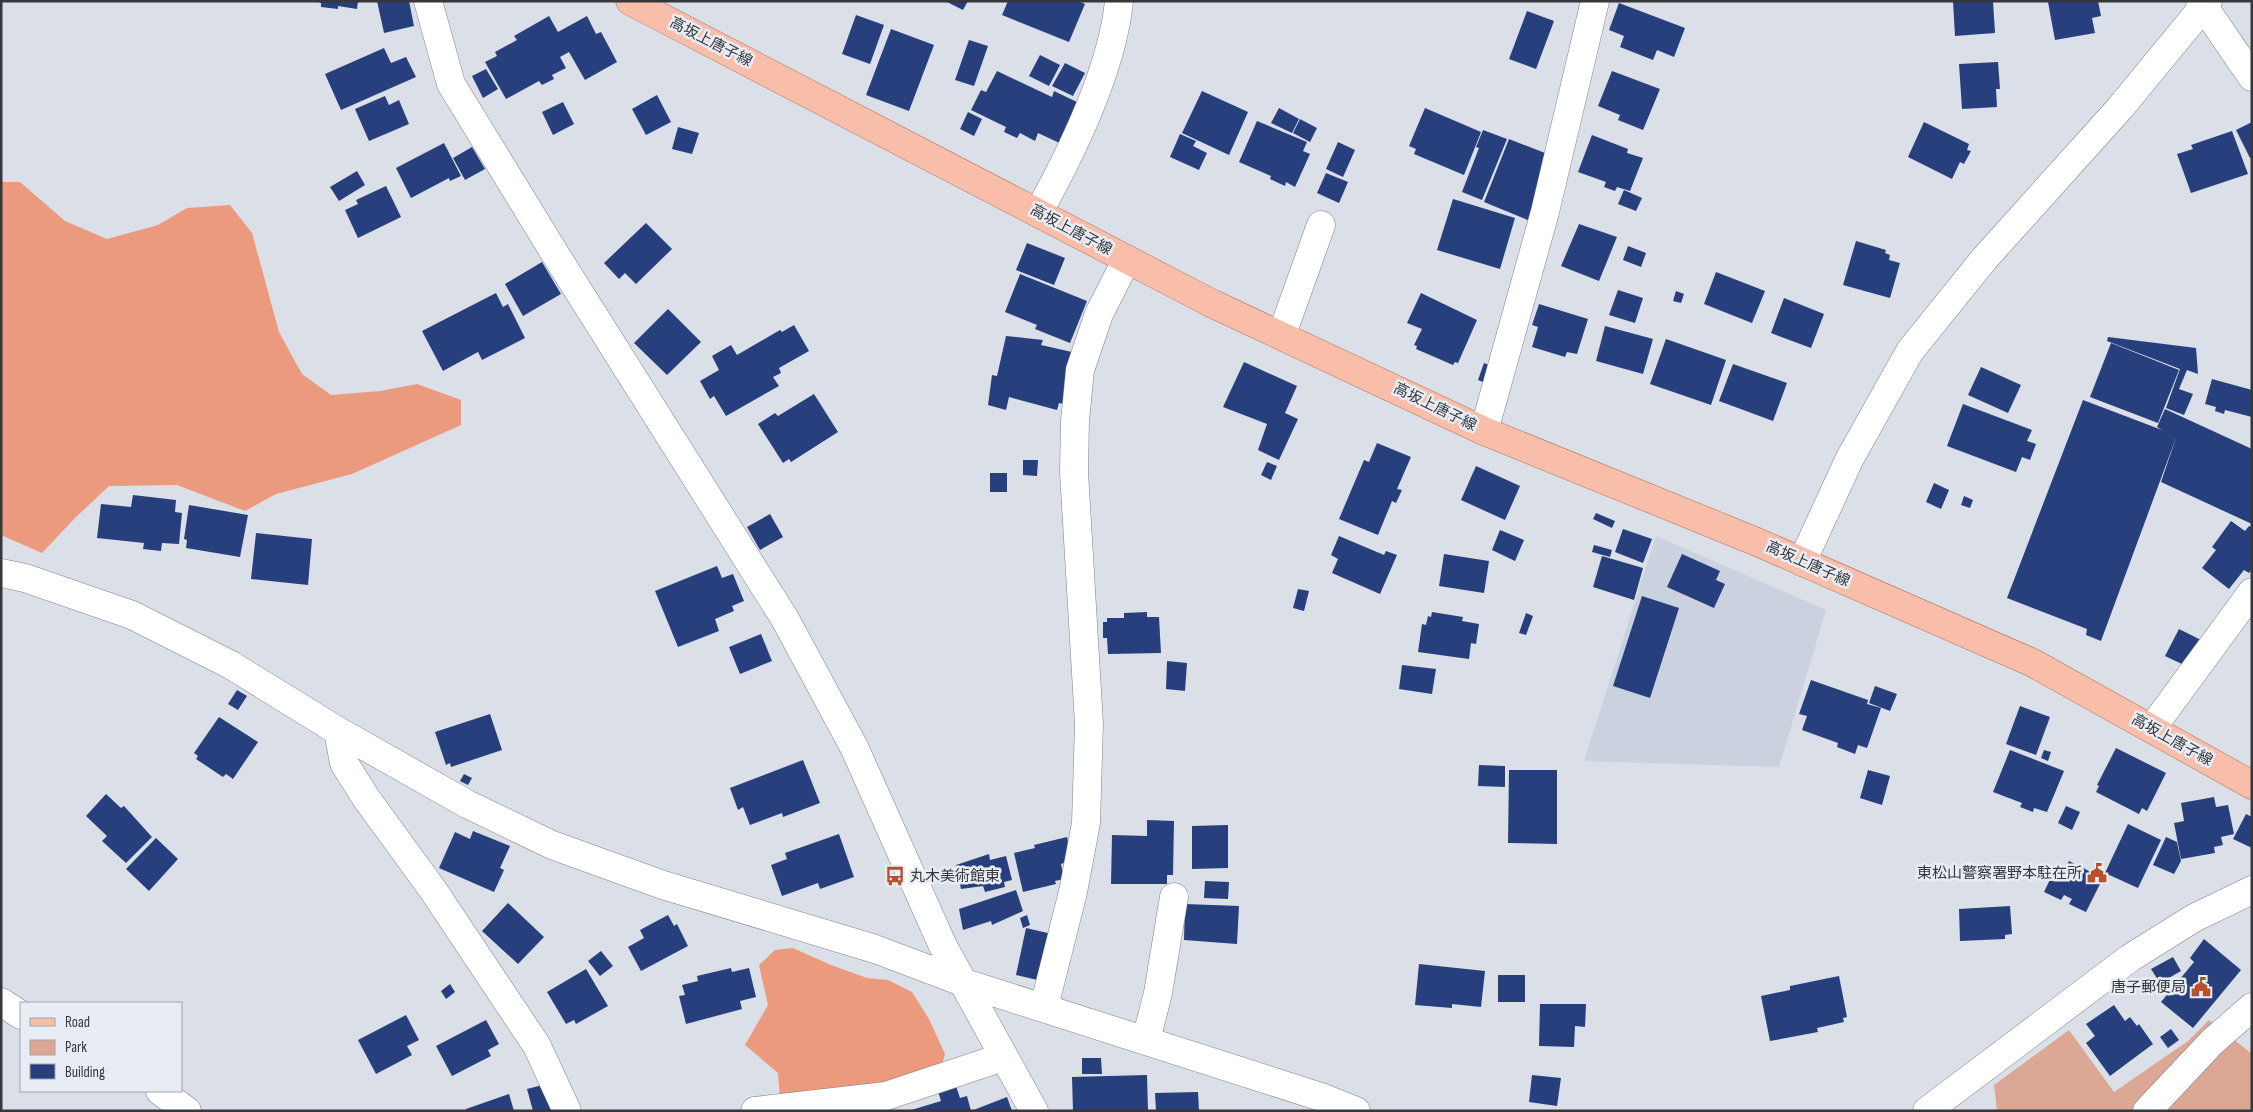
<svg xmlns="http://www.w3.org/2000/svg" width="2253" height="1112" viewBox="0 0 2253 1112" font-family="'Sofia Sans Condensed','Noto Sans JP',sans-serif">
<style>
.built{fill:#cbd2df}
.green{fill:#dca895}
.forest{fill:#ec9a7d}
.building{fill:#273f7c}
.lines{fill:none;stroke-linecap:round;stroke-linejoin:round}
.minor-casing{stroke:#7f8289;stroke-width:29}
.major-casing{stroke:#b1725c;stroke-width:29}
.minor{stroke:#fff;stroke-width:28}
.major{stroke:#f8bea9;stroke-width:28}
.labels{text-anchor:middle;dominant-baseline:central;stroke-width:5;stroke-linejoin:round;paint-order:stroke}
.street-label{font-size:15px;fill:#35373a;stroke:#e8ecf4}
.poi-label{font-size:15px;fill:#35373a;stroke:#e8ecf4;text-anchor:end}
</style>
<rect width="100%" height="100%" fill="#dbdfe7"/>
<polygon class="built" points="1656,536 1826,610 1779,767 1584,761"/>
<polygon class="green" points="2209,1020 2252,1054 2252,1111 1997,1111 1994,1085 2069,1030 2114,1092 2188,1041"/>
<g class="forest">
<polygon points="1,182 20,182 65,221 107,239 158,225 187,208 230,205 252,233 279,332 302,374 331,395 380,391 417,384 461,400 461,425 352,474 276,494 245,511 177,485 109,486 75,518 42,553 1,535"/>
<polygon points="793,948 831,965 867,978 888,980 912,992 929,1019 945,1054 942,1065 889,1089 780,1098 778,1073 745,1045 768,1005 759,965 775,950"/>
</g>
<g class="building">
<polygon points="315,1 358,1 357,9 338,6 338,9 321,7 321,3"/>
<polygon points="377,1 409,1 414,26 384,33"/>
<polygon points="945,1 968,1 963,10"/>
<polygon points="1008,1 1078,1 1085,4 1069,42 1002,15"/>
<polygon points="1953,1 1993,1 1995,33 1955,36"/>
<polygon points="2053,1 2098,1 2101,16 2092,18 2095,33 2055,40 2048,2"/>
<polygon points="1619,3 1685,28 1674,57 1657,50 1653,60 1620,47 1624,36 1609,30"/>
<polygon points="1527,11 1554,21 1536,69 1509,59"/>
<polygon points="856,15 884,25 870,64 842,54"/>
<polygon points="549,16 558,32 587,16 596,34 601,32 617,62 585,80 569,52 560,57 566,68 552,75 554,79 542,85 539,81 506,99 485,62 497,56 495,52 517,40 514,36"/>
<polygon points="891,29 934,45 909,111 866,95"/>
<polygon points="969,40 988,46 974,86 955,80"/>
<polygon points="384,48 391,63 406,57 416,77 341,110 325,74"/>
<polygon points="1040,55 1060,65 1049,86 1029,76"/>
<polygon points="1998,62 2000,89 1996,89 1997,107 1962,109 1959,64"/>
<polygon points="1065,63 1085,73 1073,96 1052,86"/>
<polygon points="486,69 498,89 483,98 472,76"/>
<polygon points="997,71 1052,97 1054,91 1079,103 1066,146 1038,133 1035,141 1020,133 1017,138 1004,132 1006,127 971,110 981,90 986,92"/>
<polygon points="1612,71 1660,89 1643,130 1618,120 1620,115 1598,106"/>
<polygon points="1202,91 1248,112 1229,155 1182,133"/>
<polygon points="657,95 671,122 646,135 632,109"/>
<polygon points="385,96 389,105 399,100 409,124 369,141 355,109"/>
<polygon points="563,102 574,124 553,135 542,112"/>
<polygon points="1279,108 1299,119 1292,133 1271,123"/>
<polygon points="1425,108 1481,132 1464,175 1414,154 1416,149 1409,146"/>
<polygon points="968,112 982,119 974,136 960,129"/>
<polygon points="1300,119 1317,128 1310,142 1293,133"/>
<polygon points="1257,121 1307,142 1303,151 1310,154 1295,187 1286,182 1285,186 1270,179 1271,176 1239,162"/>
<polygon points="1924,122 1969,144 1967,150 1971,151 1964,164 1960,162 1952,179 1908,157"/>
<polygon points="2252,122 2252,157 2250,158 2236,130"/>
<polygon points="678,127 699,133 692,154 672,149"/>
<polygon points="1483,130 1507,139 1482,200 1462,192 1479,148 1476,147"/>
<polygon points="2232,131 2248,174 2191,193 2177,154 2193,149 2191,145"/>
<polygon points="1180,134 1196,141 1193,146 1207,153 1199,170 1170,157"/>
<polygon points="1592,135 1628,149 1627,153 1643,158 1630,191 1617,187 1615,191 1604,187 1606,182 1578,172"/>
<polygon points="1509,139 1550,155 1530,221 1484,202"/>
<polygon points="1338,142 1355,150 1343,177 1326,169"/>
<polygon points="444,143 461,176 450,181 449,178 411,198 396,168"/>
<polygon points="472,147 485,169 465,180 453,158"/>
<polygon points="357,171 365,185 339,201 330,187"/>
<polygon points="1326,173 1348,182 1339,203 1317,193"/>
<polygon points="386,186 401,217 358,238 345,210 358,204 356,200"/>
<polygon points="1624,190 1642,198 1636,211 1618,204"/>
<polygon points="1453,199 1515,218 1500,269 1437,250"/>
<polygon points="646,223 672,249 636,284 625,273 619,279 604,263"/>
<polygon points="1579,224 1617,237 1599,281 1561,266"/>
<polygon points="1856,241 1886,250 1885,253 1890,255 1889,260 1900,263 1890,298 1843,285"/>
<polygon points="1027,243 1065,258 1054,285 1016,270"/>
<polygon points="1628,246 1646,253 1641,267 1623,260"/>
<polygon points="542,262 561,294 523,316 505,284"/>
<polygon points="1716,272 1765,291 1752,323 1704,304"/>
<polygon points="1020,274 1087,301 1070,343 1035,329 1037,325 1005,312"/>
<polygon points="1618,290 1643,298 1635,323 1609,315"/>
<polygon points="1676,291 1684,294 1681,303 1673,301"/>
<polygon points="496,293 503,307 508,304 525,338 482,360 478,352 443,371 422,331"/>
<polygon points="1421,293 1477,320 1458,363 1455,362 1453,365 1416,349 1417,346 1414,345 1422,329 1407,323"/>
<polygon points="1784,298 1824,314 1811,348 1771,333"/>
<polygon points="1539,304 1588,319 1577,354 1567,352 1565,357 1532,347 1538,327 1532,325"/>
<polygon points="668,309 701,342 667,375 634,343"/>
<polygon points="794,325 809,351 779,368 781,373 773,377 779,386 726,416 714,396 710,399 700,381 719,370 712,356 731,345 737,355 780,330 782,332"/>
<polygon points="1605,326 1653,339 1643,374 1596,361"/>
<polygon points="1006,336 1043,340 1041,345 1072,352 1068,405 1059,403 1057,410 1009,397 1006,410 988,405 992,375 997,376"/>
<polygon points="2108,337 2196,348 2198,374 2187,370 2179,389 2193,394 2184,415 2166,408 2180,369 2107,341"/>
<polygon points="1666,339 1726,360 1711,405 1650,384"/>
<polygon points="2111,343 2179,370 2158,423 2090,397"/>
<polygon points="1244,362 1297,386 1285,413 1298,419 1279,460 1258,450 1267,424 1223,407"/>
<polygon points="1484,363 1494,367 1488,384 1478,380"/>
<polygon points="1733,364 1787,383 1773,421 1719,401"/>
<polygon points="1981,367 2021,385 2008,413 1968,395"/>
<polygon points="2212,379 2252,390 2252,417 2225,410 2224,414 2215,411 2216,407 2205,404"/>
<polygon points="814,394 838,432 791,462 789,459 783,463 758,424 775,413 778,416"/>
<polygon points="2083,400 2162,430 2157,427 2165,409 2252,449 2252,524 2161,482 2177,435 2101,641 2086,635 2087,629 2007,598"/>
<polygon points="1963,404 2032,430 2027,441 2036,444 2030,460 2022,457 2016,472 1947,446"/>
<polygon points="1377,443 1411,457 1397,489 1402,490 1396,503 1392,501 1378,535 1339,519 1364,460 1369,462"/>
<polygon points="1023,460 1038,460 1037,476 1023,475"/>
<polygon points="1267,462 1277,466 1271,480 1261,475"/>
<polygon points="1476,466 1520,486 1505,520 1461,500"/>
<rect x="990" y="473" width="17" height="19"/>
<polygon points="1934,483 1949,490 1941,509 1926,502"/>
<polygon points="133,495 176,500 175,512 182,513 179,544 162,543 161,551 143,549 144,543 97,538 101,504 131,507"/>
<polygon points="1964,496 1973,500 1970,508 1961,505"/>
<polygon points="189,505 248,515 240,557 186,548 187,540 184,539"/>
<polygon points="1596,513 1615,521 1612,528 1593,519"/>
<polygon points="770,514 783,537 760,550 747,527"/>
<polygon points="2231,521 2245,531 2249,526 2252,527 2252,569 2249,573 2244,570 2229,589 2202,568 2216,550 2212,547"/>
<polygon points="1623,529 1652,539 1643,563 1615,552"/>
<polygon points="1500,530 1524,540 1515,561 1492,550"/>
<polygon points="256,533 312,539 308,585 251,579"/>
<polygon points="1339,536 1384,555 1386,551 1397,555 1380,594 1332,573 1338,559 1331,555"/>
<polygon points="1594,545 1612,550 1610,557 1592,552"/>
<polygon points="1444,554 1489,561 1484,593 1439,586"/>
<polygon points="1682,554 1720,571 1716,580 1725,584 1714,608 1667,587"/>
<polygon points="1602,556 1643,568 1634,600 1593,587"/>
<polygon points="717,566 722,578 733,574 744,601 732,606 734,611 715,619 719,631 678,647 655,591"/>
<polygon points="1298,589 1309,591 1304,611 1293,608"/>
<polygon points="1642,596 1679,608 1650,698 1613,686"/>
<polygon points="1147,612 1147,617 1159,617 1161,653 1108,654 1107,638 1103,638 1103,622 1107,622 1107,618 1124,618 1124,613"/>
<polygon points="1432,612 1463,617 1462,621 1479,624 1476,644 1471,643 1469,659 1418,652 1422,624 1426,625 1428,616 1431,617"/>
<polygon points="1526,613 1533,616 1526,635 1519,633"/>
<polygon points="2179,629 2201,640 2184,665 2165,656"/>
<polygon points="761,634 772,661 740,674 729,647"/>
<polygon points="1167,661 1187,663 1185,691 1166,689"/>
<polygon points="1402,665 1436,669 1432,694 1399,689"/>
<polygon points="1811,680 1868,700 1867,704 1881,708 1867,748 1858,745 1855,754 1837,747 1838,743 1802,730 1807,716 1799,714"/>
<polygon points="1875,686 1897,694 1890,711 1869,703"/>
<polygon points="237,690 247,696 238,710 228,704"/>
<polygon points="2020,706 2050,717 2036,755 2006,744"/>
<polygon points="490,714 502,750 451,767 450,763 446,765 435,732"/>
<polygon points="219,717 258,742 233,779 226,774 223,777 196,759 198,756 194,753"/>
<polygon points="2116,748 2166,773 2147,811 2142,808 2139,814 2096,792 2099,786 2097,785"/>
<polygon points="2010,750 2064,771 2047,812 2034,808 2033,812 2020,807 2022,803 1993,792"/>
<polygon points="2044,750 2051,752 2048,761 2041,758"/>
<polygon points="803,760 820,803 783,817 782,813 750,825 743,807 738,810 730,788"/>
<polygon points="1479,765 1505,766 1505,787 1478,786"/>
<polygon points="1509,770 1557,770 1557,844 1508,843"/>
<polygon points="1868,770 1890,776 1882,805 1860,798"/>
<polygon points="464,774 472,778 468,785 460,781"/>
<polygon points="106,794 121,808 124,806 152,837 126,863 102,841 107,836 86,816"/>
<polygon points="2214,797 2216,807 2228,805 2234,834 2221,837 2223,845 2214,847 2215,853 2181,859 2174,823 2184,821 2181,803"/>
<polygon points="2066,806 2080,812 2072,830 2058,823"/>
<polygon points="2246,814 2252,817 2252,848 2233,839"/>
<polygon points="1147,820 1174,821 1173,875 1167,875 1167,884 1111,884 1112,835 1147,836"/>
<polygon points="2128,824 2161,840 2138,888 2105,873"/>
<polygon points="1228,825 1228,868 1192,869 1192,826"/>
<polygon points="473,831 510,846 500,868 504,870 494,892 439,868 455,832 470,839"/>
<polygon points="839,834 854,877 820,889 818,883 782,896 771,865 787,859 785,853"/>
<polygon points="1067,837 1070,853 1069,861 1061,864 1064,879 1055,881 1056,884 1023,892 1014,853 1035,848 1034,845"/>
<polygon points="2166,837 2177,842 2181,861 2174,874 2153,865"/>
<polygon points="156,838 178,859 149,891 126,869"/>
<polygon points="989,854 990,860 1006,856 1012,880 1004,882 1005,887 985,892 983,886 961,889 956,865"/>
<polygon points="2069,861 2103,878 2086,912 2069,904 2072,899 2064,895 2061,900 2044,892 2057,865 2065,869"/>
<polygon points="1205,881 1229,882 1228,899 1204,898"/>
<polygon points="1016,890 1023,911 992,925 991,921 963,930 959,909"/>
<polygon points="508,903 544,937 518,964 482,931"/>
<polygon points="1185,904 1239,906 1237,944 1184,940"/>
<polygon points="2010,906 2012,934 2005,935 2005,939 1960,941 1959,909"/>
<polygon points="668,915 674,926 677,924 688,946 641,971 628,947 644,938 640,930"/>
<polygon points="1027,915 1030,925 1023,928 1020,918"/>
<polygon points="1026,928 1052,934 1042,981 1016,975"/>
<polygon points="2204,939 2241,970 2193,1028 2161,1002 2194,962 2190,958"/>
<polygon points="601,951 613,966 600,976 588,961"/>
<polygon points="2173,957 2181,971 2160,983 2151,969"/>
<polygon points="1419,964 1485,971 1481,1007 1452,1004 1452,1008 1415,1005"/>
<polygon points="731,968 732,972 749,968 756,997 740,1001 742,1009 686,1024 679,996 685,995 682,985 698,981 697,976"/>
<polygon points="586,969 608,1006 576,1024 574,1020 566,1024 547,992"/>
<rect x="1498" y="975" width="27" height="27"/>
<polygon points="1839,976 1847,1017 1843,1018 1844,1022 1817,1028 1818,1032 1770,1041 1761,996 1790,990 1790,986"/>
<polygon points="450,984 455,992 446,999 441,991"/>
<polygon points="1540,1004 1586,1004 1585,1027 1575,1026 1574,1047 1539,1046"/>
<polygon points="2114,1005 2125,1021 2130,1017 2137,1026 2139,1024 2153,1044 2110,1076 2086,1043 2095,1036 2086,1024"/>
<polygon points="406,1015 419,1040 407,1046 412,1055 376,1074 358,1040"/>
<polygon points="486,1020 499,1044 488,1050 491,1056 452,1076 436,1046"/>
<polygon points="2171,1029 2179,1040 2168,1048 2160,1037"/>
<polygon points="1082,1058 1101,1058 1102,1074 1082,1074"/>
<polygon points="1147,1075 1148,1111 1073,1111 1072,1077"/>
<polygon points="1532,1075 1561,1078 1557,1106 1529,1102"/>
<polygon points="546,1084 556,1111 533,1111 527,1089"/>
<polygon points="956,1086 960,1098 967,1096 971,1111 908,1111 941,1101 938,1091"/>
<polygon points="1198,1092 1199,1111 1156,1111 1155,1093"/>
<polygon points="509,1094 514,1111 467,1111 466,1109"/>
<polygon points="1007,1097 1012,1111 971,1111"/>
</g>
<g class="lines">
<defs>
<g id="minor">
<polyline points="428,1 451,84 557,257 785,619 854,747 943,946 1034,1111"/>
<polyline points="2200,1 2252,77"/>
<path d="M 1038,213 C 1072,152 1112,71 1119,1"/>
<polyline points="1282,334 1321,225"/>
<polyline points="1484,431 1545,212 1595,1"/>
<polyline points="1802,562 1850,458 1910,351 1985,258 2120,108 2208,1"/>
<polyline points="1,573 25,578 132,615 231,665 338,731 467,804 552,845 663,885 875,949 965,983 1321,1097 1356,1111"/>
<polyline points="2152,728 2252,592"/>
<polyline points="338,731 344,763 366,798 433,890 537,1046 567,1111"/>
<polyline points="1,1002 21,1015"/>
<polyline points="1044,1007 1073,892 1086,823 1089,724 1074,472 1075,421 1080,370 1099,314 1127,259"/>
<polyline points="1146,1040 1158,993 1174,897"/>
<polyline points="160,1091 187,1111"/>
<polyline points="755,1111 886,1096 1003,1057"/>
<polyline points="1927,1111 2130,958 2194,918 2252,890"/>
<polyline points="2147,1111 2212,1042 2252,1007"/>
</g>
<polyline id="major" points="630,1 1211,303 1484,431 1757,542 2033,663 2252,785"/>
</defs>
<use href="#minor" class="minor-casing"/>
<use href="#major" class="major-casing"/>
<use href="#minor" class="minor"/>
<use href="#major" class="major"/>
</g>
<defs>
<symbol id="civic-bare" viewBox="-9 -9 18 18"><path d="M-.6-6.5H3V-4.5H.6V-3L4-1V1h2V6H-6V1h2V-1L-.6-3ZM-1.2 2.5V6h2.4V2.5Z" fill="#b85129" stroke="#e8ecf4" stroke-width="2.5" paint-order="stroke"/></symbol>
<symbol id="bus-bare" viewBox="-9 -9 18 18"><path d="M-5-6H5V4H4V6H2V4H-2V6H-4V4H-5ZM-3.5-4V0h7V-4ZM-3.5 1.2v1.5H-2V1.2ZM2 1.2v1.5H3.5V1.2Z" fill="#b85129" stroke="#e8ecf4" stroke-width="2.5" paint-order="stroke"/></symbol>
</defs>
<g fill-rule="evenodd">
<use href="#civic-bare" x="2083" y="859" width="28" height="28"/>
<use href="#bus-bare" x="881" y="862" width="28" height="28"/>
<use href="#civic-bare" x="2187" y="973" width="28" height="28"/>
</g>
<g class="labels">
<g class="street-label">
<text transform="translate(711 42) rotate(27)">高坂上唐子線</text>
<text transform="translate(1071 230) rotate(28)">高坂上唐子線</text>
<text transform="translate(1435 407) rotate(26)">高坂上唐子線</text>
<text transform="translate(1808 564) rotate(24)">高坂上唐子線</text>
<text transform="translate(2172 740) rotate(29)">高坂上唐子線</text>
</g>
<g class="poi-label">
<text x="2082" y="873">東松山警察署野本駐在所</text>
<text x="910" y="876" text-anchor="start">丸木美術館東</text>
<text x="2186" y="987">唐子郵便局</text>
</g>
</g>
<rect width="2253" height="1112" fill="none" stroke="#35373a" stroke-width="5"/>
<rect x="20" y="1002" width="162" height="90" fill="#e8ecf4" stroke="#a0a4aa"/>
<rect x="30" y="1018" width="25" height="8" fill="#f8bea9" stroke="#a0a4aa"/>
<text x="65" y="1027" font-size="15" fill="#35373a">Road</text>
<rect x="30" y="1040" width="25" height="15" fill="#dca895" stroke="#a0a4aa"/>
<text x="65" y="1052" font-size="15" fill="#35373a">Park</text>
<rect x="30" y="1064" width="25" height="15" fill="#273f7c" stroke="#a0a4aa"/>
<text x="65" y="1077" font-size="15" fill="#35373a">Building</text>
</svg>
